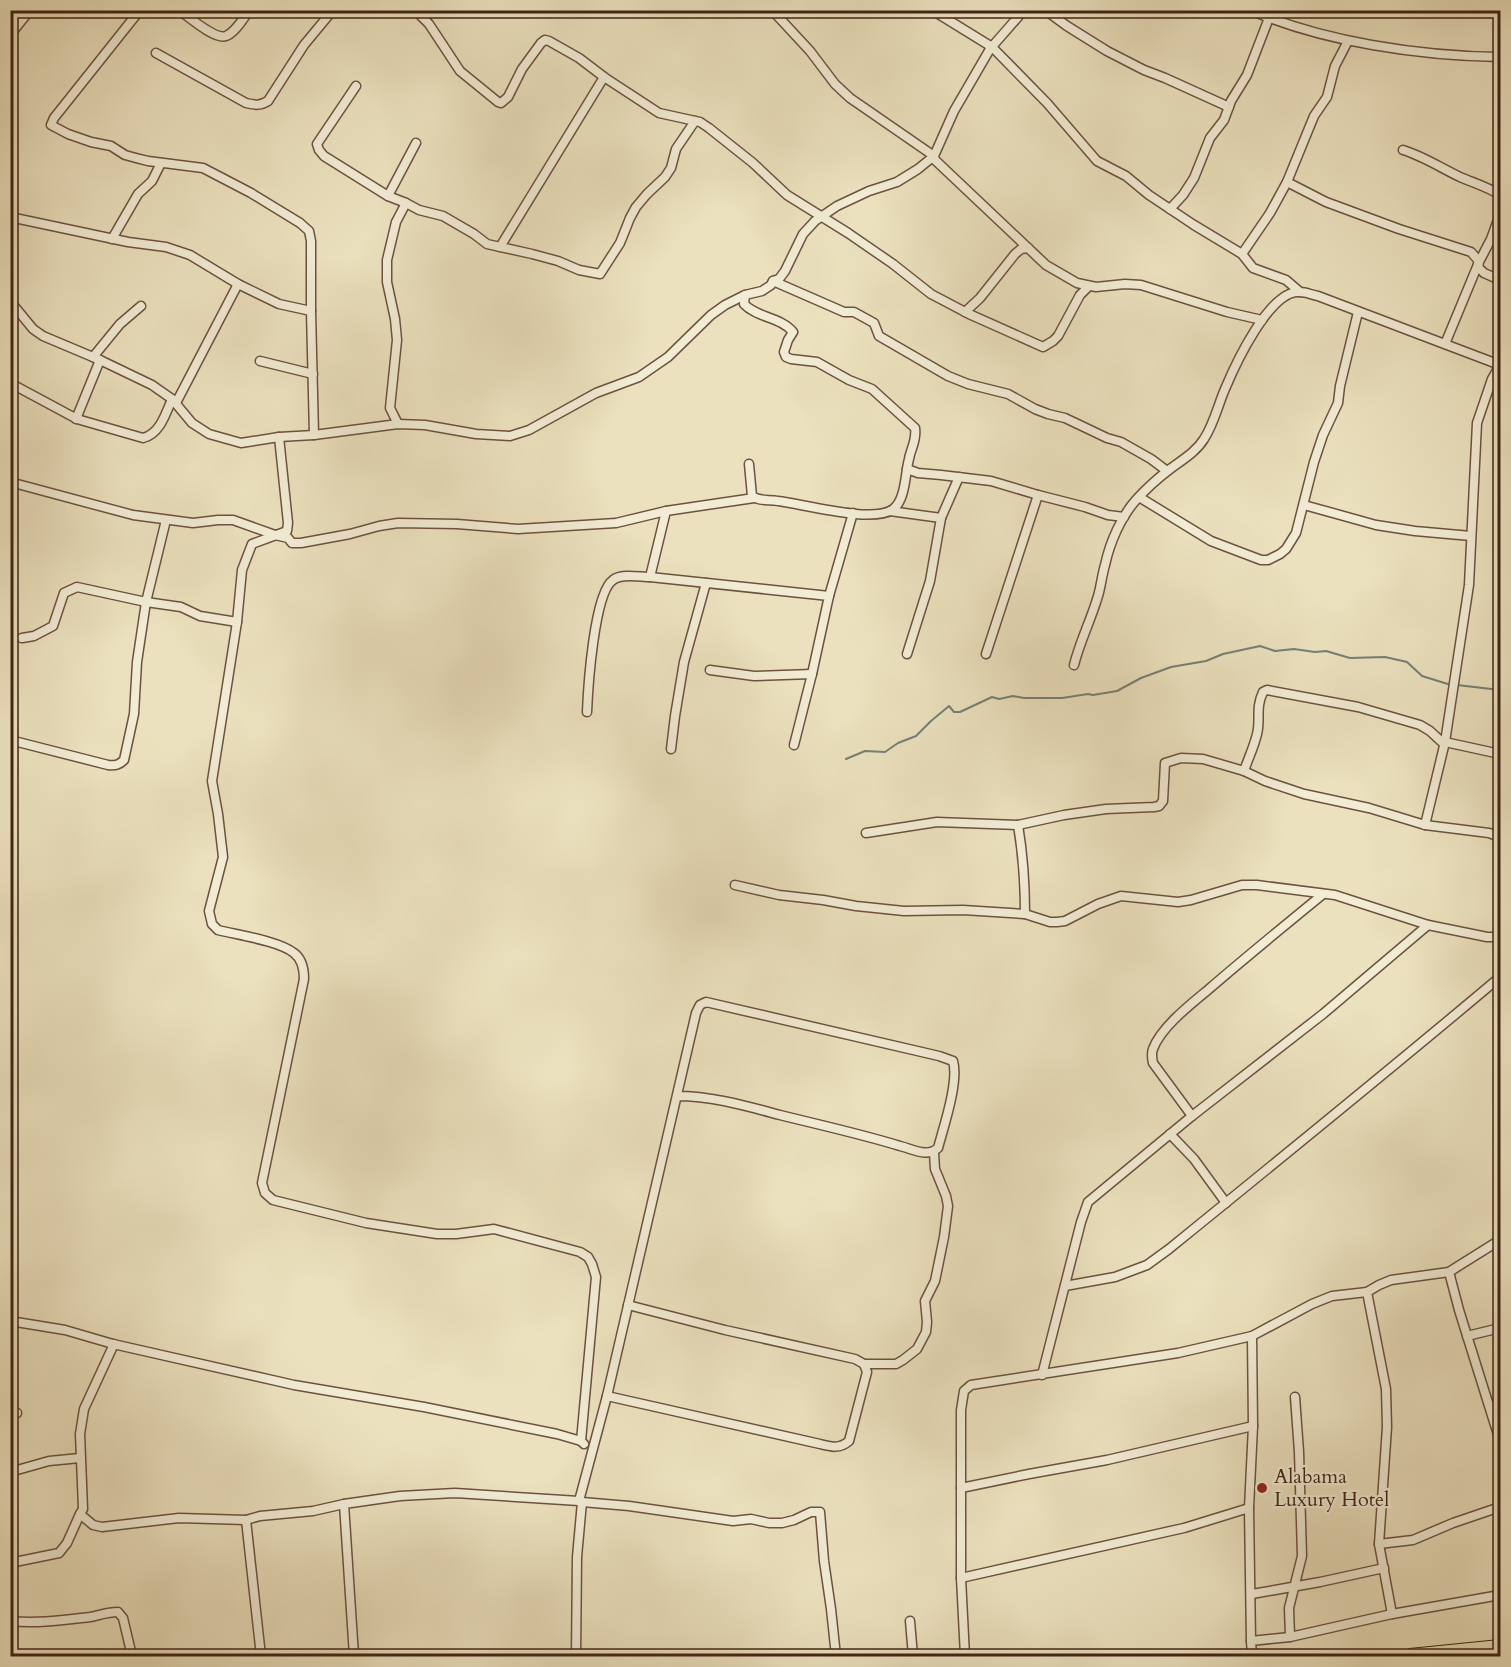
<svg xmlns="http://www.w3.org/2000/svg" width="1511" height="1667" viewBox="0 0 1511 1667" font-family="Cardo,serif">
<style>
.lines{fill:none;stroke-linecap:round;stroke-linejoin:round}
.stream{stroke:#767f76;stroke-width:2}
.minor-casing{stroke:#6c5240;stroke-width:11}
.primary-casing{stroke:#412316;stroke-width:16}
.minor{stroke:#f2ecd5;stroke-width:8}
.primary{stroke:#ebe1be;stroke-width:14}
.poi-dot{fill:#8f2418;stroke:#f2ecd5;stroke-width:2}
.labels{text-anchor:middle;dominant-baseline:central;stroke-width:4.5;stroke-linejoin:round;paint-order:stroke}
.poi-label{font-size:20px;fill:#412316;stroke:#f2ecd5;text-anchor:start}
</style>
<rect width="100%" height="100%" fill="#ebe1be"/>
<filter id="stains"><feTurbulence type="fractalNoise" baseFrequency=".00333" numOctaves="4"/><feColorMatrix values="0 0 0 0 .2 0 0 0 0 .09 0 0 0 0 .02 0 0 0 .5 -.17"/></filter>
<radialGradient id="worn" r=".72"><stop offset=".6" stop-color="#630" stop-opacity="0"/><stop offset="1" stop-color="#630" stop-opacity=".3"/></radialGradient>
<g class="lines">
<g class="stream">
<polyline points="1457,685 1500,690"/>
<polyline points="846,759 865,751 885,752 898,743 916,736 931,721 949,706 954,712 960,712 992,697 999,699 1013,696 1024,698 1062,698 1088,694 1093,695 1117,691 1141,678 1171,667 1206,661 1223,654 1260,646 1275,651 1294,649 1315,652 1326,651 1350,658 1385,657 1407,662 1422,676 1451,685"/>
</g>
<defs>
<g id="minor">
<polyline points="126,10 133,18"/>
<polyline points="140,10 54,118 51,125 68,134 91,142 111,146 125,155 136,158 148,161 203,168 251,193 300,223 309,231 311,241 311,311 314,435"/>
<path d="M 179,10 C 189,17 215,40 226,36 C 236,32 243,18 250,10"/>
<polyline points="415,10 429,24 460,71 498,102 501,103 508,97 522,69 541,43 545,40 549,41 579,58 604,77 659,113 700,122 709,128 753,163 787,195 848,233 893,264 931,294 969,314 1043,347 1053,341 1058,336 1080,295 1089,286"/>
<polyline points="772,10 810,51 835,84 850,98 934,156 935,160 1046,265 1077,283 1096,287 1125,284 1141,285 1227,312 1262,320"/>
<polyline points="932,10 992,47 1047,103 1097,161 1126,176 1149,195 1194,225 1242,254 1253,268 1286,280 1300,292"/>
<polyline points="1045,10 1067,26 1107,51 1144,70 1165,78 1229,107"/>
<path d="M 1250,10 C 1324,42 1420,56 1500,57"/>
<polyline points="10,35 30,10"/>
<polyline points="1348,41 1335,66 1327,97 1314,116 1287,182 1326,202 1399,229 1471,252 1478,260 1479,268 1484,273 1500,280"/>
<path d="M 156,53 L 246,103 C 255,105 260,106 268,101 L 304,45 L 333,10"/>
<polyline points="356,86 317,144 319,150 324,156 388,196 406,203 419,210 443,216 474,234 487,244 532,254 558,261 579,270 600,274 620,243 630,218 636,207 647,194 665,177 671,168 676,149 695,121"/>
<path d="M 1403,150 C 1423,156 1441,168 1460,177 C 1474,183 1488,187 1500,195"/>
<polyline points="388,196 416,143"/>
<polyline points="1170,209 1183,195 1194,178 1210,138 1224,120 1231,101 1247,75 1269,18"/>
<polyline points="10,217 128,242 166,247 190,255 238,284 279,304 311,311"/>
<polyline points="112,239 138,194 152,181 161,163"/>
<polyline points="500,247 604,77"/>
<polyline points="1242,254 1270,213 1287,182"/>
<polyline points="773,281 844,312 854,312 874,323 879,336 948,376 968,384 1008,394 1035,409 1048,414 1065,418 1107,438 1121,442 1151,459 1167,471"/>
<path d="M 745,295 L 744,304 C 757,318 781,317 793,332 L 788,340 L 784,352 L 786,357 L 791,359 L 817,362 L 849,380 L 872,389 L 915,428 C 917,440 911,448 909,459 C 905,473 906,501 892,510 C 871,523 803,504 778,501 C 769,499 760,502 752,496 L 749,464"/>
<polyline points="10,301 33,329 43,336 100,360 152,385 172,399 192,423 209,434 241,443 279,437 314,435 398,424 425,425 476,434 510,436 529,430 596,393 639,377 668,357 711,315 725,305 745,295 762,291 771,285 773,281 779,279 785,271 803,234 815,221 837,206 869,191 897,182 918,169 934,156 954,111 990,49 1018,17 1022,10"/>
<polyline points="965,312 980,298 1015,254 1021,249 1028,248"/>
<polyline points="1445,344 1479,262 1491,239 1500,214"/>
<polyline points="93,357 120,324 141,306"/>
<polyline points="260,361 313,374"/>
<path d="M 10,383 L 77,419 L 143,438 C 160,434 166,413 172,399"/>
<polyline points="176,403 238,284"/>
<polyline points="76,419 100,360"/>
<polyline points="398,424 390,408 397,340 395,319 387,282 387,260 396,222 406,203"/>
<path d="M 279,437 L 288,523 L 287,531 L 252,544 L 242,570 L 237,622 L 212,781 L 218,814 L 223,857 L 209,911 L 212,924 L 218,930 C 238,935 279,941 294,953 C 302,959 304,970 304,979 L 262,1183 L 265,1193 L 273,1200 L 366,1223 L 437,1234 L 456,1234 L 494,1229 L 580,1252 L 588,1257 L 592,1264 L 596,1277 L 581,1441"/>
<polyline points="907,469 918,473 941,475 991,481 1038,495 1085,507 1108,515 1124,517"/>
<polyline points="10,482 133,515 193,523 218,520 233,520 275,535 288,538 292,543 301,543 350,534 379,526 398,523 457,524 518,529 616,523 666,511 754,498"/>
<polyline points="1139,497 1211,541 1261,560 1268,560 1280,554 1286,549 1296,533 1314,462 1323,435 1338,403 1340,386 1358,312"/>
<polyline points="1304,505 1376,525 1415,531 1471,536"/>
<polyline points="666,511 650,577 829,596 812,674 794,745"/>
<polyline points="890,511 941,518 959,477"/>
<polyline points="829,596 853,513"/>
<polyline points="22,638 34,636 53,626 64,593 77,587 146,602 181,607 200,616 237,622"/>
<polyline points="907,654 930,581 941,518"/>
<polyline points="986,654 1038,495"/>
<path d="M 1074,665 C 1080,641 1091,620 1098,596 C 1101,586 1102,575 1105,565 C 1110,542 1121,517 1136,500 C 1146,489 1158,478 1170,469 C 1182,460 1196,452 1204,439 C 1214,424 1218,405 1225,389 C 1235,365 1270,289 1300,292 C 1306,292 1312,295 1318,296 L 1500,365"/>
<polyline points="710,670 754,676 812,674"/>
<path d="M 587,712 C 588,688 594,593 613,580 C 621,573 640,577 650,577"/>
<path d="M 10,740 L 108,765 C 115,766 119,765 124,760 L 134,714 L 137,662 L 146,602 L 166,520"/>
<polyline points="1445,742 1500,754"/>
<polyline points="671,749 675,716 684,662 706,583"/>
<path d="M 1244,771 C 1248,759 1254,747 1257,734 C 1261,718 1255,709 1263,692 L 1267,690 L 1358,707 L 1420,725 L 1430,731 L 1444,744"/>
<path d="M 1018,825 C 1023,855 1025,883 1025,914 L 1050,922 L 1057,922 L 1065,921 L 1098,904 L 1121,896 L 1178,902 L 1191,900 L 1242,885 L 1257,885 L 1335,895 L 1428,925 L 1487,937 L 1500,937"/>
<polyline points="1425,825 1445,742 1469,585 1477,423 1492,379 1500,365"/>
<polyline points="866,833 937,822 1018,825 1064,815 1106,809 1154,807 1159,806 1163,801 1165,763 1181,758 1203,759 1244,771 1265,781 1304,794 1369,808 1425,825 1489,833 1500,837"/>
<polyline points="735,885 779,895 823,900 856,906 904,911 963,910 1025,914"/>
<path d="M 1192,1116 L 1153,1063 C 1152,1058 1151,1054 1153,1049 C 1161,1027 1191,1004 1209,989 C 1246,957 1284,926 1322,895"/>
<polyline points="1170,1134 1194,1159 1226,1203"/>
<polyline points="1449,1272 1459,1310 1500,1441"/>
<path d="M 1065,1286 L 1115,1277 L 1147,1265 L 1169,1249 C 1280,1159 1391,1069 1500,977"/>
<polyline points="1367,1292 1386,1389 1387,1427 1379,1544 1392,1614"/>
<polyline points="10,1321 65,1330 113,1344 294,1385 424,1407 557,1434 581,1441 584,1444"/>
<polyline points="1467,1336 1500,1328"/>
<polyline points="114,1344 84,1409 80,1434 83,1509 80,1514 93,1525 102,1527 179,1518 246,1520"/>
<polyline points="864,1364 896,1364 903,1360 917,1349 926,1332 927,1322 925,1301 935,1281 944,1237 948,1206 946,1196 935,1169 934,1153"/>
<polyline points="1042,1375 1081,1222 1088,1202 1192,1116 1323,1014 1428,925"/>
<path d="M 607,1396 L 820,1444 C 831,1447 840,1449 849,1441 L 867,1372 L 864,1364 L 855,1359 L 725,1330 L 628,1305"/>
<polyline points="10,1412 17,1413"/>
<polyline points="10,1472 49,1461 80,1458"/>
<polyline points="961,1488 1029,1474 1107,1460 1253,1426"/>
<polyline points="582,1502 629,1506 733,1521 751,1519 769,1523 782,1523 794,1520 811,1512 820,1512 824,1561 831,1609 836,1656"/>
<polyline points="1379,1544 1413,1540 1453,1523 1500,1507"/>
<polyline points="10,1563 59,1553 67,1543 80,1514"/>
<polyline points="961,1578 1184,1528 1249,1508"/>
<polyline points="1252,1594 1320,1582 1384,1568"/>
<path d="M 10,1621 C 37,1624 64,1620 90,1617 C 100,1615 108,1612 118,1612 L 123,1618 L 132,1656"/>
<polyline points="910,1621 913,1656"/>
<polyline points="1290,1637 1289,1608 1302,1556 1299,1452 1295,1397"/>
<polyline points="1251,1641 1249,1508 1253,1426 1252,1336"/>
<polyline points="261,1656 246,1520 260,1516 313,1511 344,1504"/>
<polyline points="354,1656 344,1504 400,1496 455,1493 579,1501"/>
<path d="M 576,1656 L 577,1557 L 582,1502 L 579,1501 L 607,1396 L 696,1013 L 700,1005 L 706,1002 L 939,1056 L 953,1061 C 959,1081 944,1126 938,1148 C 927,1158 913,1149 900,1146 C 861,1134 820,1125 780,1115 C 746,1106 712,1096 677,1096"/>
<polyline points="965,1656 961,1578 961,1410 964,1391 971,1385 1178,1353 1252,1336 1312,1304 1332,1296 1367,1292 1379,1285 1391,1280 1449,1272 1500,1240"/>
<polyline points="1252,1656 1251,1641 1290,1637 1392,1614 1500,1595"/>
</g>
<polyline id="primary" points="1410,1656 1500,1647"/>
</defs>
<use href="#minor" class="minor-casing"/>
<use href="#primary" class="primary-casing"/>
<use href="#minor" class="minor"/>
<use href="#primary" class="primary"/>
</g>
<circle class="poi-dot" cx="1262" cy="1488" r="6"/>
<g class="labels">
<g class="poi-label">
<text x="1274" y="1476">Alabama<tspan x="1274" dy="23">Luxury Hotel</tspan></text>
</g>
</g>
<rect width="1511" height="1667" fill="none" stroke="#ebe1be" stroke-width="36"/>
<rect x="12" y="12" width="1487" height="1643" fill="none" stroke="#412316" stroke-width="3"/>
<rect x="18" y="18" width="1475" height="1631" fill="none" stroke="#412316" stroke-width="1.5"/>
<rect width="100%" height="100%" filter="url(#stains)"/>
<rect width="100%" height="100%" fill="url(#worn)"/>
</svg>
